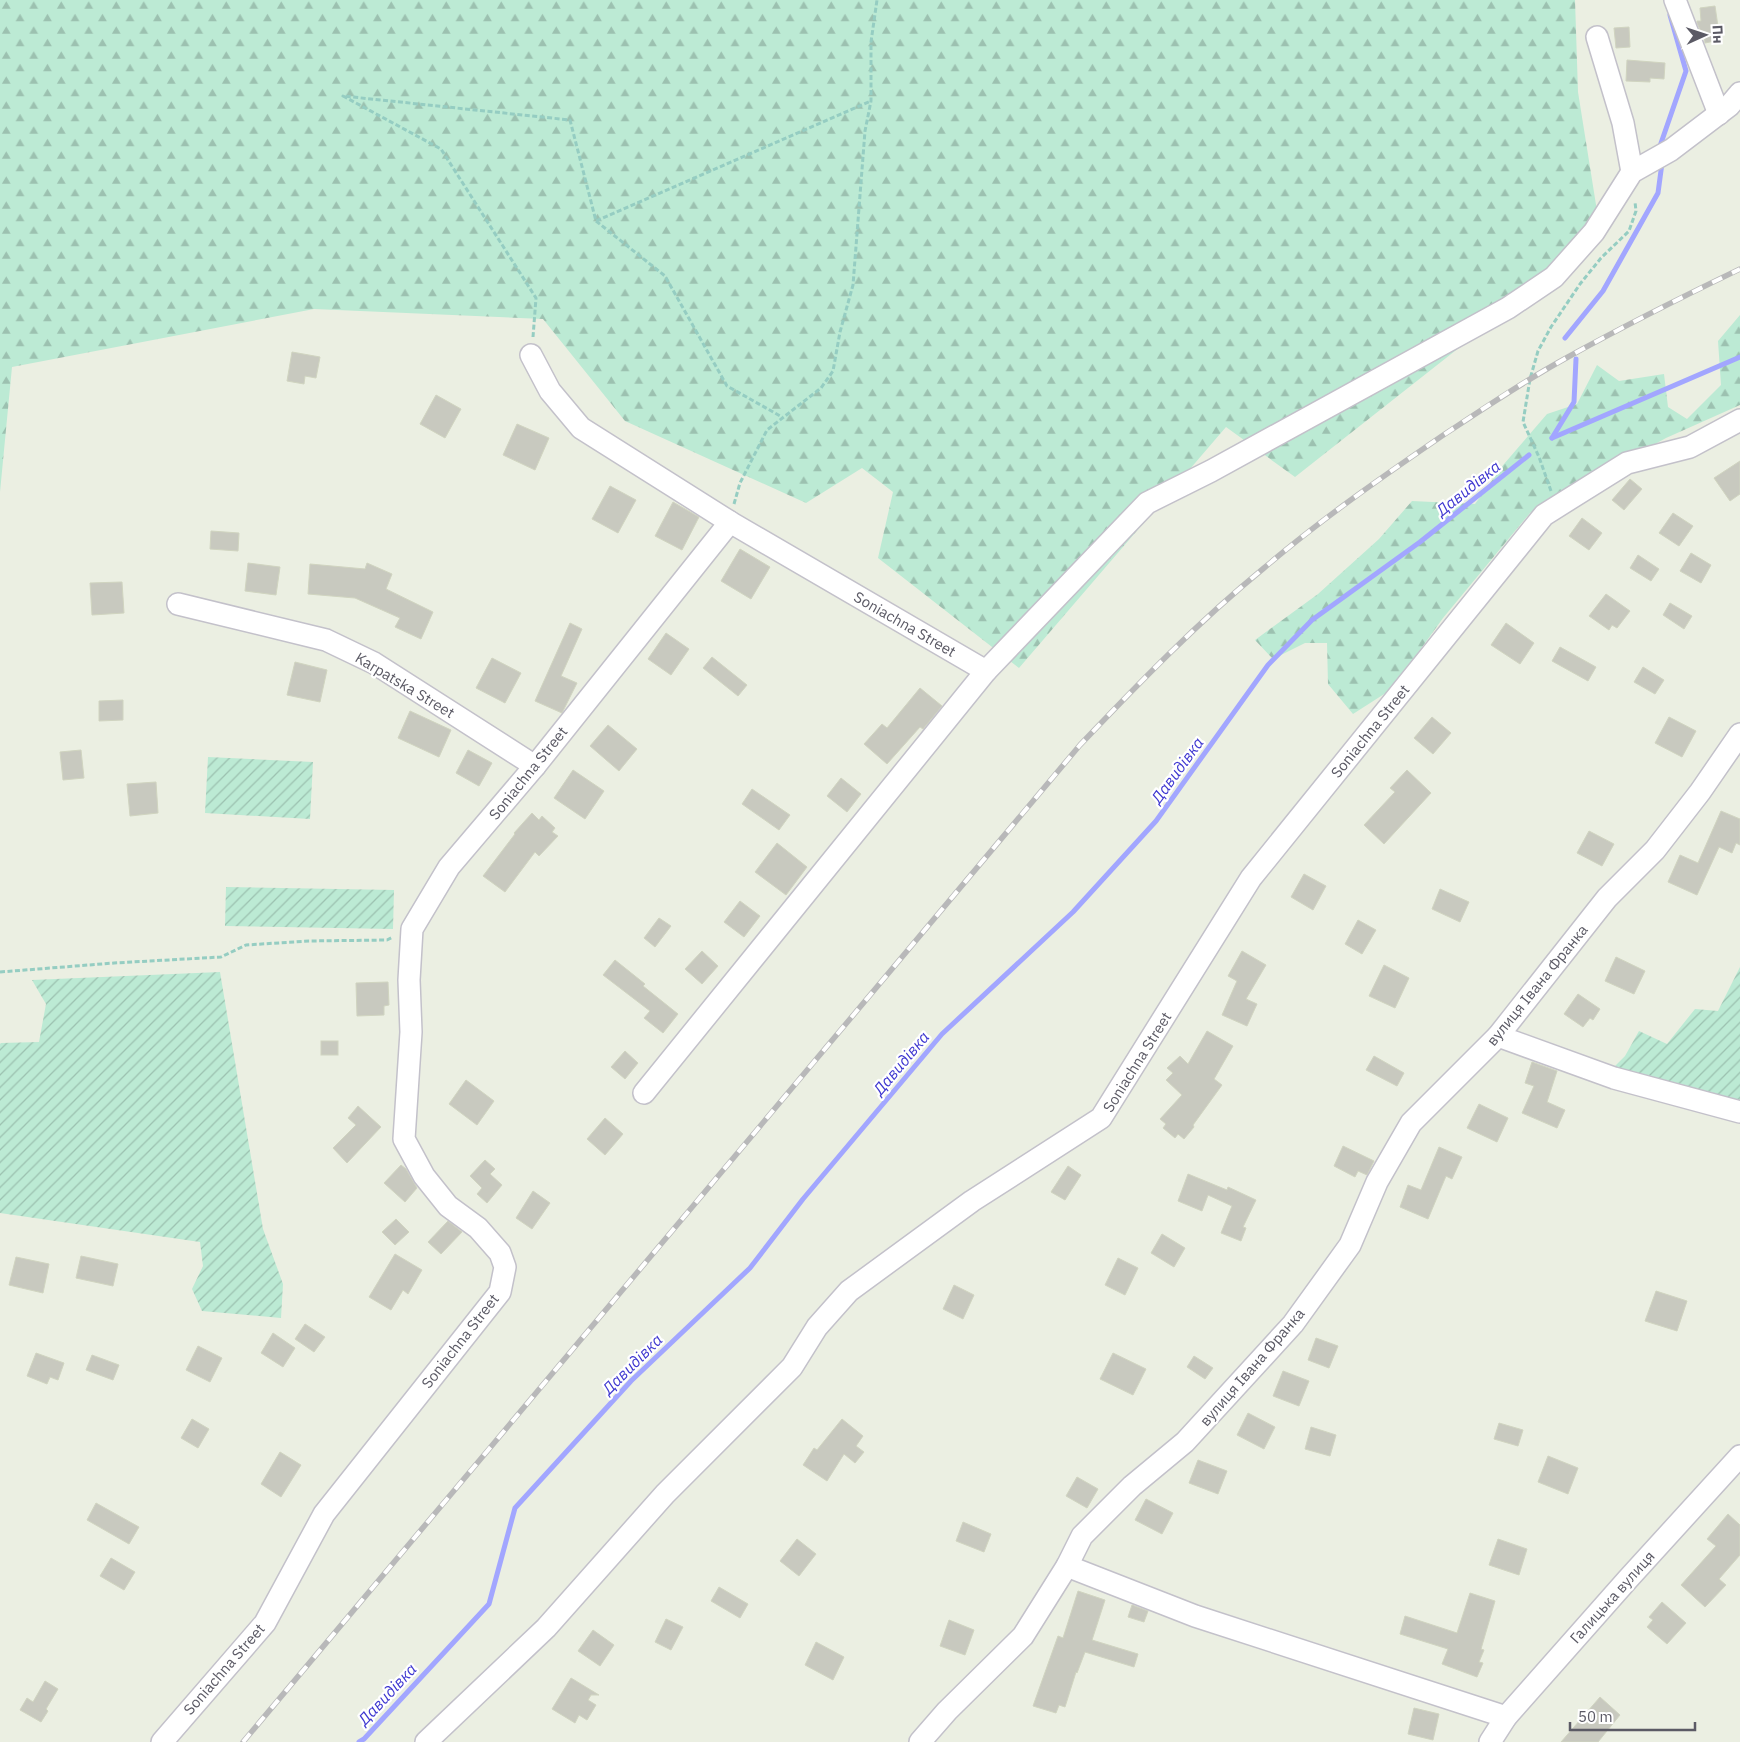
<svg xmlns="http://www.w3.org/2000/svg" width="1740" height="1742" viewBox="0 0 1740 1742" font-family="'IBM Plex Sans',sans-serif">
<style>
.forest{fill:url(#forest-firs)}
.garden{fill:url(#garden-furrows)}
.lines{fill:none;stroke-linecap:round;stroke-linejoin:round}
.stream{stroke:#a2a6ff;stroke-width:5}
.building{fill:#c8c9bf;stroke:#d0d4c0}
.minor-casing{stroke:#c3c1ca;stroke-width:24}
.path{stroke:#95cdc2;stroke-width:3;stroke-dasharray:5 2.5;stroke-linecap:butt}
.minor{stroke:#fff;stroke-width:21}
.rail-casing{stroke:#b8b8b9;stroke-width:5.5}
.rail{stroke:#fff;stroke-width:4;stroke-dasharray:11;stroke-linecap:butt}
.labels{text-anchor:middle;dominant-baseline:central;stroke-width:4.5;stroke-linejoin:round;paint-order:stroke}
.street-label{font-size:15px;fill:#5b5a65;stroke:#fff}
.water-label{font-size:16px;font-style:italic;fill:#3e37d0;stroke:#fff}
</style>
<defs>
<pattern id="forest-firs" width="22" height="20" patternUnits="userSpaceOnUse" patternTransform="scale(1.25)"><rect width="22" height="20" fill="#bcead4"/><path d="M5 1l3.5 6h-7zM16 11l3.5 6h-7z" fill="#9cc1b0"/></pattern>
<pattern id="garden-furrows" width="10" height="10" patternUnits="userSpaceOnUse" patternTransform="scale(1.25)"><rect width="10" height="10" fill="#bcead4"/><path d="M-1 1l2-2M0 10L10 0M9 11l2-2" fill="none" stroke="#9cc1b0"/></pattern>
</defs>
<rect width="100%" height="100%" fill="#ebefe2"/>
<g class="forest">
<polygon points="0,0 1575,0 1578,92 1601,236 1295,477 1226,427 1019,668 878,558 893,492 862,468 806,503 625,421 543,319 314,309 12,367 0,492"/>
<polygon points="1740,315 1740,405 1666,438 1530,513 1443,618 1392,689 1353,714 1328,684 1327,643 1305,643 1273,659 1255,640 1318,594 1379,539 1412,501 1475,504 1504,464 1547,414 1577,404 1597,365 1619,381 1664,374 1668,407 1687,419 1721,385 1718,341"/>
</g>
<g class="garden">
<polygon points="208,757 313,762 310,819 205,813"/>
<polygon points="226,887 394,890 393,929 225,926"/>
<polygon points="1740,967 1740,1106 1612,1069 1625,1056 1639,1031 1667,1044 1695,1009 1718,1011"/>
<polygon points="220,972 263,1229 283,1284 281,1318 202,1311 192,1289 203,1266 200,1242 0,1213 0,1044 1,1043 39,1042 46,1004 32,980"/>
</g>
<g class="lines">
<g class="stream">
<polyline points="1660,146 1686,71 1670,15"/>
<polyline points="1565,338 1603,291 1658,193 1662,163"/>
<polyline points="1552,438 1740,357"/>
<polyline points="1552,438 1574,402 1576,359"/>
<polyline points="359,1742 364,1739 489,1604 515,1508 631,1381 750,1268 803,1199 942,1034 1073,912 1156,821 1268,665 1312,620 1420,542 1529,455"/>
</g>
</g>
<g class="building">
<polygon points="1715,6 1720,40 1705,43 1704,34 1702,34 1697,23 1697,21 1701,21 1700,8"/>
<polygon points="1629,27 1630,47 1616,48 1614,28"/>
<polygon points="1627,60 1665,63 1664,79 1650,78 1650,82 1626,81"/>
<polygon points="292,352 320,357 316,378 305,376 304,384 287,381"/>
<polygon points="436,395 461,409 445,438 420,424"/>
<polygon points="517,424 549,438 535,470 503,455"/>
<polygon points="1740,461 1740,494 1730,501 1714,478"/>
<polygon points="1630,479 1642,489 1624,510 1612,500"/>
<polygon points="610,486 636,500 618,533 592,519"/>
<polygon points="673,502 699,517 682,550 655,536"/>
<polygon points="1673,513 1693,526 1679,546 1659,533"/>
<polygon points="1582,518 1602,533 1589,550 1569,536"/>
<polygon points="211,531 239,533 238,551 210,549"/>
<polygon points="740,549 770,567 751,599 721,581"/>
<polygon points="1691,553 1711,565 1701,583 1680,571"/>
<polygon points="1638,555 1659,569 1651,581 1630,568"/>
<polygon points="248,563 280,567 276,595 245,591"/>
<polygon points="367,563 392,574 386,589 433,612 421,639 395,627 400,618 355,598 308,594 310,564 365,569"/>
<polygon points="122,582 124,613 92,615 90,583"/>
<polygon points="1606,594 1630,611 1617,628 1612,625 1609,630 1589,616"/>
<polygon points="1670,603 1692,616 1684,629 1663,615"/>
<polygon points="570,623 582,629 561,676 577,683 562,713 535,701"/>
<polygon points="1506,623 1534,643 1520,664 1491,645"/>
<polygon points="666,633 689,649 671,675 648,659"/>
<polygon points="1560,647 1596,667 1588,681 1552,661"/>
<polygon points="712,657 747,685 738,696 703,668"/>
<polygon points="492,658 521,673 505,703 476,688"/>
<polygon points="295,662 327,670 320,702 287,695"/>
<polygon points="1643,667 1664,680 1655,694 1634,682"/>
<polygon points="920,688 942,706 923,729 920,727 887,764 864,744 882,724 887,728"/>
<polygon points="123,700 123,720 99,721 99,701"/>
<polygon points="410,711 451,730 439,757 398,738"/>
<polygon points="1432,717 1451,733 1433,754 1414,738"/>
<polygon points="1669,717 1696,731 1682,757 1655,743"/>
<polygon points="608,725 637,749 619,771 590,746"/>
<polygon points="81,750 84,778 63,780 60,752"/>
<polygon points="468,750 492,763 479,786 456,773"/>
<polygon points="573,770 604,791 585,819 554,798"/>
<polygon points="1407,770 1431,793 1384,844 1364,825 1395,792 1390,788"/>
<polygon points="841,778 861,794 847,812 827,796"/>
<polygon points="156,782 158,813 130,816 127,784"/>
<polygon points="752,789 790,815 779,830 742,804"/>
<polygon points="1721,811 1740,819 1740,845 1736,843 1732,853 1719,847 1697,895 1668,882 1680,855 1698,863"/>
<polygon points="532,813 539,820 542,816 555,828 552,832 558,836 539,856 535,852 505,892 483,876 515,834 514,833"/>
<polygon points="1589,831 1614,844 1602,866 1577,853"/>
<polygon points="777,843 807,867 786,895 755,872"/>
<polygon points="1304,874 1326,886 1313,910 1291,897"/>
<polygon points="1440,889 1469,902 1460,922 1432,909"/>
<polygon points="740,901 760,916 744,937 724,922"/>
<polygon points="659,918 671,926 655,947 644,938"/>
<polygon points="1358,920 1376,930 1362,954 1345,944"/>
<polygon points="702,951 718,966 702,984 685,969"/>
<polygon points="1242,951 1266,965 1246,999 1257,1004 1247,1026 1222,1015 1237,981 1228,976"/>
<polygon points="1616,957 1645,971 1634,994 1605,981"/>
<polygon points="615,960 645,984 643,986 678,1014 663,1033 644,1018 650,1011 603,975"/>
<polygon points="1384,965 1409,978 1395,1008 1369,996"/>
<polygon points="388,982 389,1005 384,1006 384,1015 357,1016 356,983"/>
<polygon points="1578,994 1600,1009 1593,1020 1590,1018 1583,1027 1564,1014"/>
<polygon points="1207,1031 1233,1046 1214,1079 1222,1085 1193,1125 1194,1127 1184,1139 1178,1134 1175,1138 1163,1128 1166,1124 1160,1119 1182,1095 1166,1080 1173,1073 1167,1068 1180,1056 1188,1064"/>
<rect x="321" y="1041" width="17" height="14"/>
<polygon points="625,1051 638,1063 625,1079 611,1067"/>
<polygon points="1374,1056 1404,1073 1397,1086 1366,1070"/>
<polygon points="1532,1062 1557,1071 1547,1102 1565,1110 1557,1128 1522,1113 1534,1086 1525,1083"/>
<polygon points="466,1080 494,1101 477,1125 449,1104"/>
<polygon points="1479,1104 1508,1118 1497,1142 1467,1128"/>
<polygon points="358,1106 381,1127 347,1163 333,1148 356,1125 348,1118"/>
<polygon points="605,1118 623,1134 605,1155 587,1139"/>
<polygon points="1343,1146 1374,1161 1367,1175 1358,1171 1355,1177 1334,1166"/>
<polygon points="1439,1147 1462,1157 1452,1179 1446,1176 1428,1219 1400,1207 1408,1185 1421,1190"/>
<polygon points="485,1160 495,1169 490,1174 502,1185 487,1203 477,1194 482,1188 470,1176"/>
<polygon points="401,1165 406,1169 417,1188 405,1202 384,1183"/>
<polygon points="1068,1166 1081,1175 1065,1200 1051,1192"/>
<polygon points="1188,1174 1227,1190 1228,1187 1256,1200 1243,1227 1246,1228 1241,1241 1221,1233 1232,1206 1208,1195 1202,1211 1178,1201"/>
<polygon points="533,1191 550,1203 532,1229 516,1218"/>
<polygon points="396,1219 409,1232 395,1245 382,1232"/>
<polygon points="448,1221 462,1232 441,1254 428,1242"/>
<polygon points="1162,1234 1185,1248 1174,1267 1151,1253"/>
<polygon points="395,1254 422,1270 408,1294 403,1290 391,1310 369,1297"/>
<polygon points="81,1256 118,1264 113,1286 76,1278"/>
<polygon points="16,1257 49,1264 43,1293 9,1285"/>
<polygon points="1118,1258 1138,1268 1125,1295 1105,1285"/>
<polygon points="954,1285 974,1295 963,1319 943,1309"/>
<polygon points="1656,1291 1687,1301 1677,1331 1645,1321"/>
<polygon points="305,1324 325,1337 314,1352 295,1339"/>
<polygon points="273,1333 295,1348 283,1367 261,1353"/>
<polygon points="1316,1338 1338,1346 1329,1368 1308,1360"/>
<polygon points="198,1346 222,1358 210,1382 186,1370"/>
<polygon points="36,1353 64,1363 58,1380 50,1377 47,1384 27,1376"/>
<polygon points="1113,1353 1146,1369 1133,1395 1100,1379"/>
<polygon points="92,1355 119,1365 113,1380 86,1370"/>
<polygon points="1194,1356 1213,1368 1205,1379 1187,1367"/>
<polygon points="1283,1371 1309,1381 1299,1406 1273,1396"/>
<polygon points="1248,1413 1275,1427 1264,1449 1237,1435"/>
<polygon points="192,1419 209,1429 198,1448 181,1438"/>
<polygon points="842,1419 863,1436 856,1446 864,1452 855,1463 844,1454 827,1481 803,1465 814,1448 817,1450"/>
<polygon points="1499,1423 1523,1430 1518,1446 1494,1439"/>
<polygon points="1311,1427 1336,1435 1330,1456 1305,1449"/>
<polygon points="280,1452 301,1465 281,1497 261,1484"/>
<polygon points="1548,1456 1578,1468 1568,1494 1538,1482"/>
<polygon points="1198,1460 1227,1471 1218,1494 1189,1483"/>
<polygon points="1077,1477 1098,1489 1087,1508 1066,1496"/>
<polygon points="1146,1499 1173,1513 1162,1534 1135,1520"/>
<polygon points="96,1503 139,1527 129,1544 87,1520"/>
<polygon points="1728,1514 1740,1525 1740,1555 1719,1579 1726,1585 1705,1607 1681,1585 1716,1546 1707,1539"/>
<polygon points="963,1522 991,1534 984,1552 956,1541"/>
<polygon points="797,1539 816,1554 799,1576 780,1561"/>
<polygon points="1498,1539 1527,1549 1519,1575 1489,1565"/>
<polygon points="111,1558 135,1572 124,1590 100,1576"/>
<polygon points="719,1587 748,1604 740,1618 711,1601"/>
<polygon points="1078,1591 1105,1600 1092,1640 1138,1654 1134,1667 1085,1652 1077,1673 1076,1672 1065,1707 1059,1705 1056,1713 1033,1706 1058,1636 1063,1638"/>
<polygon points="1470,1593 1495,1601 1481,1649 1484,1650 1479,1662 1483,1663 1477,1677 1442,1664 1448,1649 1400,1634 1405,1616 1457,1633"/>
<polygon points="1662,1602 1686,1623 1667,1644 1647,1627 1653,1620 1649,1617"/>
<polygon points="1132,1605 1148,1611 1144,1622 1128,1617"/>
<polygon points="666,1619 683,1627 671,1650 655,1642"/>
<polygon points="949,1620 974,1630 965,1655 940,1646"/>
<polygon points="593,1630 614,1645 600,1666 578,1651"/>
<polygon points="816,1642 844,1657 833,1680 805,1665"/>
<polygon points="571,1678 599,1695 591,1695 588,1700 596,1705 587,1720 579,1715 575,1723 552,1709"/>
<polygon points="45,1681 58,1689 46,1709 48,1711 41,1722 20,1710 27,1698 33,1702"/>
<polygon points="1600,1697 1620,1715 1598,1742 1561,1742"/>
<polygon points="1414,1708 1439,1714 1433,1740 1408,1734"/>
</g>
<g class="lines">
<defs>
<g id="minor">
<polyline points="1675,0 1719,114"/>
<polyline points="1597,37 1623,123 1632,172"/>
<polyline points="531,355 550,391 581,428 730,522 986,671 644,1093"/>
<polyline points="178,604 326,640 374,663 535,766"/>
<polyline points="986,671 1147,503 1211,471 1508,308 1554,277 1594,232 1632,172 1671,150 1729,106 1740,93"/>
<polyline points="1498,1036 1614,1078 1740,1112"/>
<polyline points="1067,1566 1195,1616 1506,1717"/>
<polyline points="162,1742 265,1623 324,1514 500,1292 505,1267 500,1253 478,1228 448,1206 424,1176 404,1139 411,1032 409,980 412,929 449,867 535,766 730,522"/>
<polyline points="426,1742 546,1628 665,1494 792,1367 817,1327 849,1291 972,1201 1101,1118 1251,878 1544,515 1627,463 1690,447 1740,420"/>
<polyline points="920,1742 947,1711 1023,1636 1067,1566 1082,1536 1132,1486 1185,1442 1293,1324 1350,1245 1377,1182 1411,1123 1498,1036 1607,898 1655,850 1700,792 1740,734"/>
<polyline points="1490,1742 1506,1717 1628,1579 1740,1456"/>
</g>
</defs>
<use href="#minor" class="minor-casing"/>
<g class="path">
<polyline points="596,221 665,276 727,386 782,417"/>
<polyline points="533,337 536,298 441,149 343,96 570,120 596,221 871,101"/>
<polyline points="1551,491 1539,457 1523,422 1530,379 1538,351 1551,327 1580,284 1601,258 1629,231 1636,211 1635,202"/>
<polyline points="734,504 740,483 767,430 821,388 833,371 840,332 853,285 865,131 871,101 871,42 877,0"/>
<polyline points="0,972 114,963 221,957 246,945 309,941 387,940 393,937"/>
</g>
<use href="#minor" class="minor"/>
<defs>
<path id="rail" d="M 243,1742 L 1080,745 C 1139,683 1198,622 1264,568 C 1319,521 1379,479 1439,438 C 1481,410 1524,381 1568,357 C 1624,326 1682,297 1740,269"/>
</defs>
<use href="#rail" class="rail-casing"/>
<use href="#rail" class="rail"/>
</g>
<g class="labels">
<g class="street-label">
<text transform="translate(905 624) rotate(30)">Soniachna Street</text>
<text transform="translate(405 685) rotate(31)">Karpatska Street</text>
<text transform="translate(1370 731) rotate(-51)">Soniachna Street</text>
<text transform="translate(528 773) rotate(-51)">Soniachna Street</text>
<text transform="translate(1537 985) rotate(-51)">вулиця Івана Франка</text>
<text transform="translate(1137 1062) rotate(-58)">Soniachna Street</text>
<text transform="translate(460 1341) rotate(-52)">Soniachna Street</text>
<text transform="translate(1252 1367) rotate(-49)">вулиця Івана Франка</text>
<text transform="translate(1612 1597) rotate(-48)">Галицька вулиця</text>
<text transform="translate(224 1669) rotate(-49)">Soniachna Street</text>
</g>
<g class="water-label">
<text transform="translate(1468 488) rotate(-39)">Давидівка</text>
<text transform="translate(1177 770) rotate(-54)">Давидівка</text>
<text transform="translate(901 1063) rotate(-50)">Давидівка</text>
<text transform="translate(632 1364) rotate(-45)">Давидівка</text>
<text transform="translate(387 1694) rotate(-47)">Давидівка</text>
</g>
</g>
<g transform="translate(1705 35) rotate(87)" stroke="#ffffff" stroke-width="4" paint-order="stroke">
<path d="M0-4L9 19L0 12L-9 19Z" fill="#5b5a65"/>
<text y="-8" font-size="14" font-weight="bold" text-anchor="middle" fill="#5b5a65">Пн</text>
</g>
<path d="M1570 1722v8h125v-8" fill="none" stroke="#5b5a65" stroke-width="2.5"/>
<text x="1578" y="1722" font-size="15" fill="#5b5a65" stroke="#ffffff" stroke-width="4" paint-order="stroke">50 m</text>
</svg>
